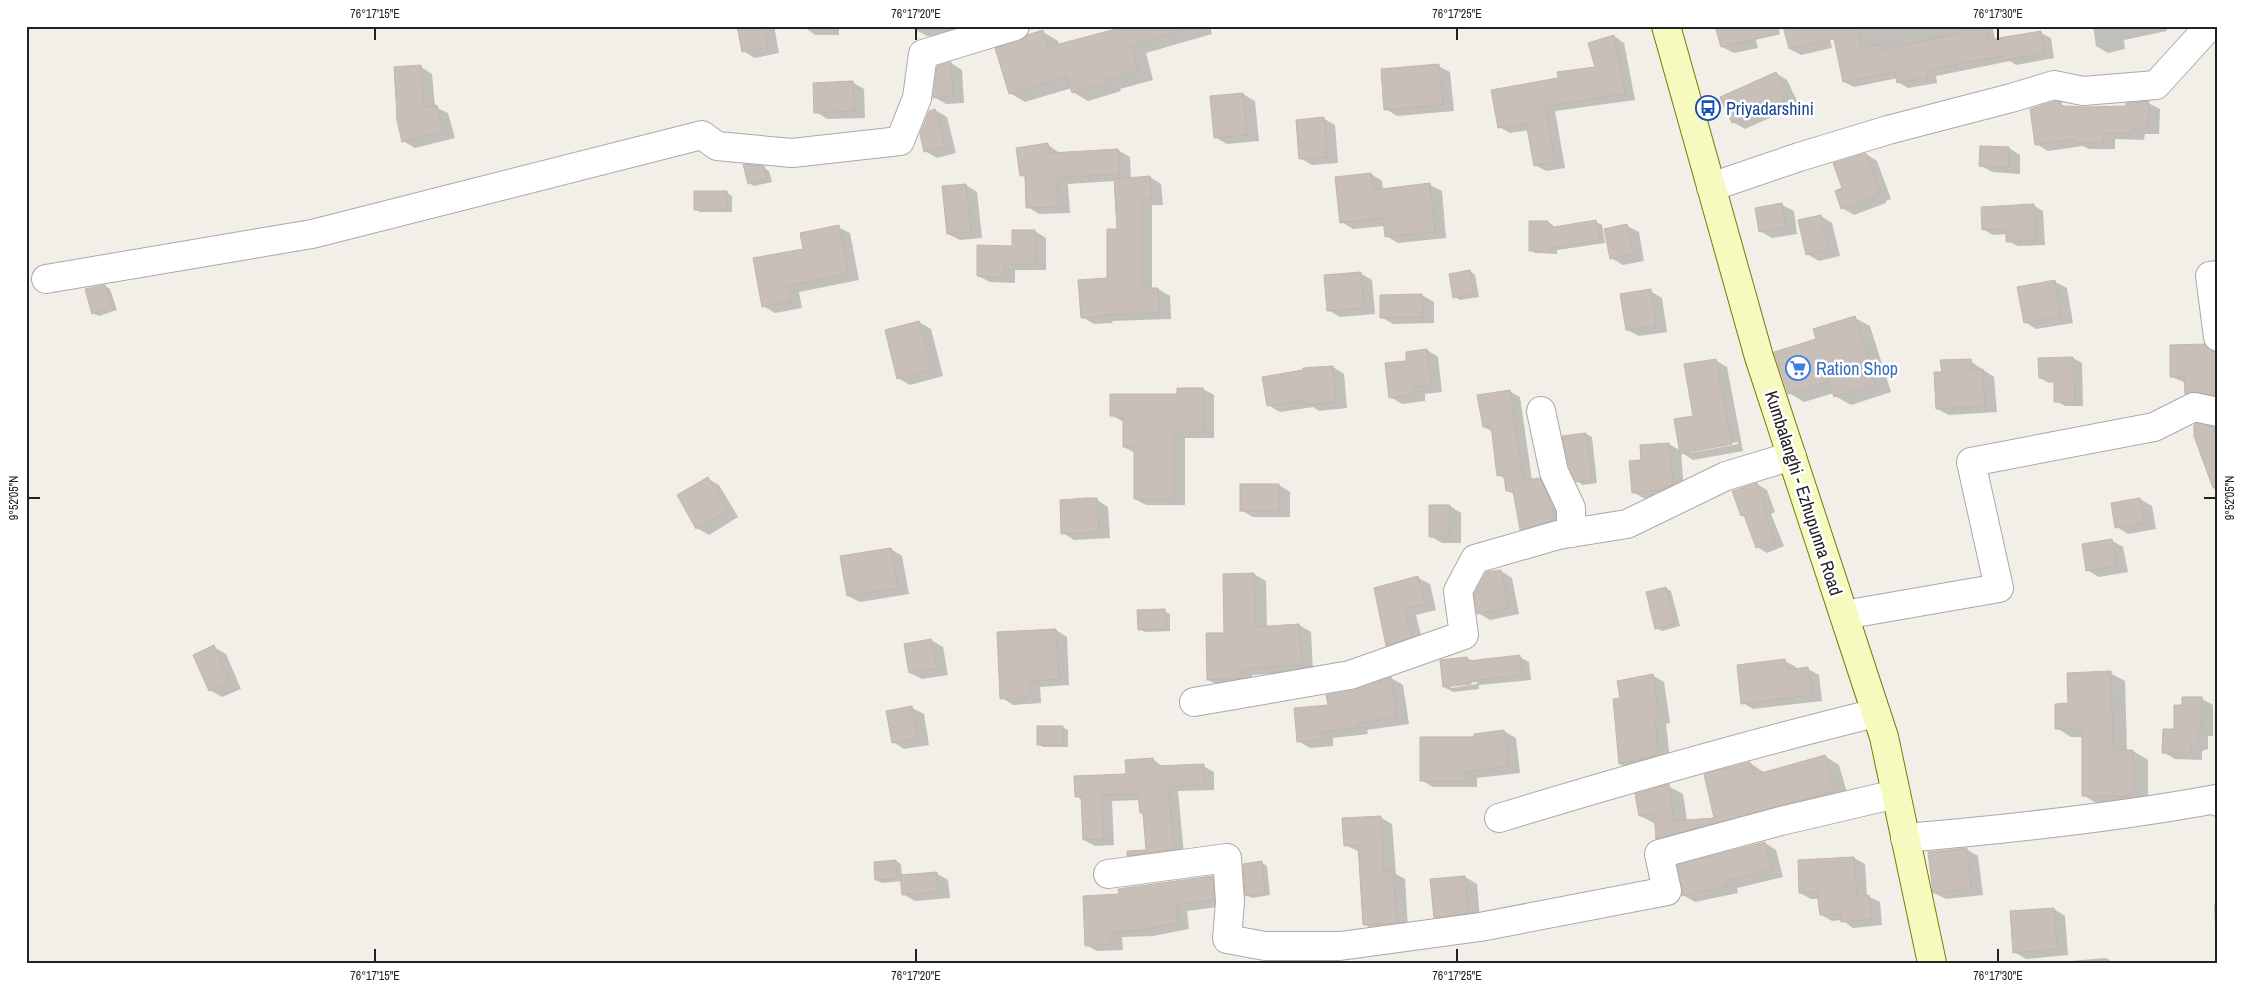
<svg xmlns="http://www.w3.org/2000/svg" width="2244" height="989" viewBox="0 0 2244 989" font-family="'Archivo Narrow',sans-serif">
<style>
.shadow{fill:#0003;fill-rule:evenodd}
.building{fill:#c7bfb8;stroke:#c4b6ab}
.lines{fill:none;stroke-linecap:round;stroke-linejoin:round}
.minor-casing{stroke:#a9a9a9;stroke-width:30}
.secondary-casing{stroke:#707d05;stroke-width:30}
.minor{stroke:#fff;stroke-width:28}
.secondary{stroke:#f7fabf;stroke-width:28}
.ticks{fill:none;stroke:#222;stroke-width:2}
.labels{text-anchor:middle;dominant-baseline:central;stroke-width:5;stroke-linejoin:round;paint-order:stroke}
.transit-label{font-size:18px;fill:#164399;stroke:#fff;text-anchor:start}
.shop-label{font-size:18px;fill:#366cbe;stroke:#fff;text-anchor:start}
.street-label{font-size:18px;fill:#222;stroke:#fff}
.neatline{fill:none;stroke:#222;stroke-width:2}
.ticks-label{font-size:12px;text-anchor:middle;fill:#222}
</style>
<rect width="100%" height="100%" fill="#f2efe9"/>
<g class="shadow">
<polygon points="738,26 774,26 779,53 755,58 743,51"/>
<polygon points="803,26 839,26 839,35 815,35"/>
<polygon points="916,26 953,26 953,35 927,36 916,30"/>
<polygon points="1132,26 1210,26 1212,34 1146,53 1153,80 1120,89 1121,91 1088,101 1073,92 1072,88 1025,102 1010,93 1020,42 1043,32 1058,41 1059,45"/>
<polygon points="1752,26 1758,48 1734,53 1722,47"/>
<polygon points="1827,26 1832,48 1801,55 1790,49"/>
<polygon points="1839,26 1990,26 1993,29 1995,40 2041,33 2051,38 2054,58 2016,65 2010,61 1936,76 1937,83 1908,88 1898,82 1898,78 1854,87 1844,82"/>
<polygon points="2093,26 2166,26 2167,31 2124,40 2125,49 2108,53 2096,46"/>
<polygon points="1614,36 1624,43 1635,100 1555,111 1565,168 1546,171 1535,165 1529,130 1510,133 1499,127 1559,79 1596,68"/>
<polygon points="951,63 962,70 964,103 946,104 934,97"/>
<polygon points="1438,66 1450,72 1454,111 1397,116 1386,109"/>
<polygon points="421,67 432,74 435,107 448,113 455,138 415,148 403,141"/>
<polygon points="1776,73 1787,80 1799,105 1745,129 1733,122"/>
<polygon points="852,82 864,89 865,118 827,119 816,112"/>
<polygon points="1243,94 1255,101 1259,141 1227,144 1215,137 1211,97"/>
<polygon points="2148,103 2160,109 2159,134 2145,134 2144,140 2115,139 2115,149 2089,149 2083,146 2048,151 2036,144 2061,104 2068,108 2127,108"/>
<polygon points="935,110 947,117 956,153 937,158 925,151"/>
<polygon points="1323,118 1335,125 1338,163 1312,165 1300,158"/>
<polygon points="1048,145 1060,153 1118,150 1130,157 1131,179 1150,177 1161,184 1163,205 1152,205 1152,289 1158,289 1170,296 1171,319 1112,321 1113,323 1094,324 1082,317 1108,280 1118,230 1115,181 1068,184 1070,213 1039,214 1028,207 1026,178 1021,175"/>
<polygon points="2009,148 2020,155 2020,174 1992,172 1980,165"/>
<polygon points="1866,154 1877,161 1891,199 1886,201 1886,203 1854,215 1842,208 1844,189"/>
<polygon points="763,167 769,171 772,182 754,186 749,183"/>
<polygon points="1371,174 1382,181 1383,190 1430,185 1442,191 1446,238 1398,243 1386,236 1385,226 1353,229 1342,222"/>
<polygon points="966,185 977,192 982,238 960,240 948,234"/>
<polygon points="726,192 732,196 732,212 700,212 695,209"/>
<polygon points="1782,205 1794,211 1797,234 1772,238 1760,231"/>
<polygon points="2033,205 2043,211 2045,245 2018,246 2008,241 2007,234 1993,235 1983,229"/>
<polygon points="1821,216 1832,223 1840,256 1819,261 1807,254"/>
<polygon points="1548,222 1553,225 1553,228 1596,222 1602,225 1605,243 1557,250 1557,254 1535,253 1530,250"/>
<polygon points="1627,226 1639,232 1644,261 1623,265 1611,258"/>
<polygon points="838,227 850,233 859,280 799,292 802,308 775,313 763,306"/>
<polygon points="1035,231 1046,238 1046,270 1015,270 1015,283 990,282 978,276"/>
<polygon points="1470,271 1475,275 1479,297 1460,300 1455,297"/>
<polygon points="1360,273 1372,280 1375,314 1340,317 1328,310"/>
<polygon points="2055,282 2067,288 2073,323 2036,329 2025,322"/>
<polygon points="105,286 110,289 117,310 99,316 93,313"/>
<polygon points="1650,291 1662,298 1667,332 1639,336 1627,330"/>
<polygon points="1422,295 1434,302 1434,323 1393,324 1381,317"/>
<polygon points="1855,318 1870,326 1891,392 1851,405 1835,396 1834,393 1804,402 1789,393 1818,340"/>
<polygon points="919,322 931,329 943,376 910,385 898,378"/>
<polygon points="2204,345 2218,354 2218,399 2198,400 2186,393 2186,383 2172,377"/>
<polygon points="1427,350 1438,357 1442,392 1425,394 1425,401 1402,404 1390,397"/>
<polygon points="2073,358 2082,363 2083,406 2065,406 2056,401 2056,382 2049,383 2040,378"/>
<path d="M 1715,360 L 1727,367 L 1743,451 L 1693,460 L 1681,452 L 1684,491 L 1673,496 L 1645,499 L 1633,492 L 1643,461 L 1669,444 L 1681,451 ZM 1738,442 L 1738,444 L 1690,453 L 1690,451 Z"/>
<polygon points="1970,361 1994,377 1997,412 1949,415 1937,409 1944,373"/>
<polygon points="1333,367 1344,374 1347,408 1319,411 1313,407 1280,412 1268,405 1305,371"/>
<polygon points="1203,389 1214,395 1214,438 1185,438 1185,505 1146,505 1135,499 1135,453 1124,447 1124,422 1111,415"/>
<polygon points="1509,391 1520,397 1532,480 1539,480 1551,486 1564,526 1532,535 1521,529 1516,495 1508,491 1506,480 1499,475 1493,432 1484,427"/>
<polygon points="2195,426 2218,428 2218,491 2215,489 2195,436"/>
<polygon points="1586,434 1592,437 1597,483 1583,485 1577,481 1564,437"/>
<polygon points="708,479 719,485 738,517 709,535 697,528"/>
<polygon points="1757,484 1767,490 1775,512 1771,514 1784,546 1767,553 1757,547 1746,518 1742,515"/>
<polygon points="1279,485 1290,492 1290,517 1253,517 1241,510"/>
<polygon points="2140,499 2152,506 2156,529 2128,534 2117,527"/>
<polygon points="1097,500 1108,507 1110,538 1074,540 1063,533"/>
<polygon points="1450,506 1461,513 1461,543 1442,543 1430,536"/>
<polygon points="2111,540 2123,547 2128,572 2099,577 2087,570"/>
<polygon points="891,549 902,556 909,594 860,602 848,596"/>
<polygon points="1501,571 1512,578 1519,614 1490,620 1478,613"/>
<polygon points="1254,574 1266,581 1267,627 1299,625 1311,632 1313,671 1252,675 1252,684 1220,686 1208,680 1226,634"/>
<polygon points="1418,578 1430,584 1436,610 1416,615 1423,643 1399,652 1387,645"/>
<polygon points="1666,588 1671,591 1680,626 1662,631 1656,628"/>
<polygon points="1164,611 1170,614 1170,631 1145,632 1139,629"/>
<polygon points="1056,630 1067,637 1069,685 1040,687 1041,703 1013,705 1002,698"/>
<polygon points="931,640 943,647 948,675 922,679 910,673"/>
<polygon points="214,647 226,654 241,689 222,697 210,690"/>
<path d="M 1520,657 L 1529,662 L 1531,680 L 1479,685 L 1479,689 L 1453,692 L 1444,687 L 1467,658 L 1473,661 ZM 1477,682 L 1477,684 L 1451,688 L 1451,685 Z"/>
<polygon points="1785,661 1796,667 1796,670 1808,669 1819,675 1822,701 1753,709 1743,703"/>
<polygon points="2110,673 2125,681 2127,751 2133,751 2148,760 2148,804 2098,804 2083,795 2083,737 2071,737 2057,728 2070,704"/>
<polygon points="1652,675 1664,682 1670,723 1666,724 1670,761 1632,770 1620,764 1615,700 1622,699"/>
<polygon points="1391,678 1403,685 1409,724 1367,730 1368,734 1333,738 1333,746 1310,748 1298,741 1329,706 1355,691"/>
<polygon points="2202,699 2213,705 2213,736 2208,736 2208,749 2202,751 2202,760 2175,759 2163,752 2175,730 2183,706"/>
<polygon points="912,708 924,714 929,745 904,749 893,742"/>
<polygon points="1062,727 1068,730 1068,747 1043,747 1038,744"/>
<polygon points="1504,731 1516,738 1520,773 1477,778 1477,787 1433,787 1421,780 1476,739"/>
<polygon points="1825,756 1839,765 1849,799 1671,846 1657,838 1656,824 1640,816 1668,786 1683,794 1687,821 1716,819 1705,775 1750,763 1765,773"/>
<polygon points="1153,759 1163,767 1203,766 1214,772 1214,790 1178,791 1184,855 1139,861 1128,855 1147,851 1145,814 1141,812 1140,800 1112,801 1114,845 1095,846 1084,840 1082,800 1076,796 1128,775"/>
<polygon points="1380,817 1392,824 1396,874 1405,879 1408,929 1376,931 1364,924 1360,852 1345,845"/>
<polygon points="1765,843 1776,850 1783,877 1737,888 1738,893 1695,902 1683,895"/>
<polygon points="1966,849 1978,856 1983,895 1946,899 1934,893"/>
<polygon points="1854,858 1865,864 1867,896 1880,902 1882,925 1853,928 1842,920 1832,921 1821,915 1819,899 1811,899 1800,893 1799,861"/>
<polygon points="896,861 901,864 902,876 936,873 948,880 950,898 915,901 903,894 902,881 882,883 876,880"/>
<polygon points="1262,863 1267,866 1270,895 1252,898 1246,895"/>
<polygon points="1212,877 1223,883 1225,906 1187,911 1189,929 1153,936 1122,937 1123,950 1097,951 1086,945 1120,895"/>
<polygon points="1465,877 1477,884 1480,919 1447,923 1435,917"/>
<polygon points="2214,904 2218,904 2218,928 2215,926"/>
<polygon points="2054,909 2065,916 2068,955 2026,959 2014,952"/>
<polygon points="2106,958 2114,963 2057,963 2057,962"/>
</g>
<g class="building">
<polygon points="737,26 764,26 768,47 742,52"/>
<polygon points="1127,26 1176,26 1177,32 1131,45 1138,71 1105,80 1106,83 1072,93 1067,76 1009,94 995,48 1020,41 1027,35 1043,30 1048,47"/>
<polygon points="1715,26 1778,26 1779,34 1721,47"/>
<polygon points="1783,26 1857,26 1861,48 1882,44 1883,50 1959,33 1958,26 1985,26 1987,40 2041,31 2045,53 2005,60 2005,56 1962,63 1927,71 1928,78 1897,83 1895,72 1843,82 1834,39 1789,49"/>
<polygon points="1614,35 1625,94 1545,106 1555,162 1534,166 1526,123 1498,128 1491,90 1558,78 1557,72 1595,67 1588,43"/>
<polygon points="951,62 953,96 933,98 937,66"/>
<polygon points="1439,64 1443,105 1384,110 1381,69"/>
<polygon points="421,65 424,108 437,105 443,131 402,142 396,116 397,115 394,67"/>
<polygon points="1776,72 1788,98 1732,123 1720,97"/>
<polygon points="853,81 854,111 814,113 813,83"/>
<polygon points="1243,93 1247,135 1214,138 1210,96"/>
<polygon points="2055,101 2061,102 2062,106 2084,107 2126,106 2126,103 2149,101 2147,128 2133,128 2133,134 2104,133 2103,143 2076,143 2076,139 2035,145 2030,109"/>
<polygon points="935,109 945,147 924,152 920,134 929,111"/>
<polygon points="1324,117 1327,157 1299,159 1296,120"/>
<polygon points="1048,143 1050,153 1118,149 1120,174 1057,178 1058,207 1026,208 1025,175 1020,176 1016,148"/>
<polygon points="1980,146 2009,147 2008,168 1979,166"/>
<polygon points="1866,153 1880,193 1875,195 1875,197 1841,209 1835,191 1842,188 1833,163"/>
<polygon points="743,164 764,166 767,179 748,184"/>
<polygon points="1371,173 1373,190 1430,183 1435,232 1385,237 1383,218 1340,223 1335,177"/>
<polygon points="1150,176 1151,199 1141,199 1141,288 1158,288 1159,313 1101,315 1101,317 1081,318 1078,280 1107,278 1107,229 1117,229 1114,179"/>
<polygon points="966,184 971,232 947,234 942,186"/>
<rect x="694" y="191" width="33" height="19"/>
<polygon points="1782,203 1786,227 1759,232 1755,208"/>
<polygon points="2034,204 2036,240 2006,242 2006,229 1982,230 1981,207"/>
<polygon points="1821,215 1829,250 1806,255 1798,220"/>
<polygon points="1596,220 1600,240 1552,248 1552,251 1529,251 1529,221 1548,221 1548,228"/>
<polygon points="1627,224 1633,254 1610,259 1604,229"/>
<polygon points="839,225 848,274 788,286 791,302 762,307 753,258 803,249 800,233"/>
<polygon points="1012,230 1035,230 1035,264 1004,264 1004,277 977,276 977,245 1012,246"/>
<polygon points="1470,270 1474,295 1453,298 1449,274"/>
<polygon points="1361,272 1364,308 1327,311 1324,275"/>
<polygon points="2055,280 2061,317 2024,323 2017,287"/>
<polygon points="105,285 112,308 92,314 85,289"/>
<polygon points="1651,289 1656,326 1626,330 1620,294"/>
<polygon points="1422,294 1423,317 1380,318 1380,295"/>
<polygon points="1855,316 1876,384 1834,397 1829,381 1788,394 1774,352 1816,339 1813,329"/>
<polygon points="919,321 932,370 897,379 885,330"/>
<polygon points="2205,344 2212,351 2217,352 2218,396 2197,392 2185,394 2184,377 2170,377 2170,345"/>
<polygon points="1427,349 1431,385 1413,387 1414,395 1389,398 1385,363 1406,361 1406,352"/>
<polygon points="2073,357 2075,402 2054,402 2054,378 2039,378 2038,358"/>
<polygon points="1716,359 1732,444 1680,454 1674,419 1693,416 1684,364"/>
<polygon points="1971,359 1973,370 1983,369 1985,406 1936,409 1934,372 1942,372 1940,360"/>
<polygon points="1333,366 1336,402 1306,405 1306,400 1267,406 1262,377 1303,370 1303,368"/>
<polygon points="1177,388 1203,388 1203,432 1174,432 1174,499 1134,499 1134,447 1123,447 1123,416 1110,416 1110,394 1177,394"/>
<polygon points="1510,390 1523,480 1540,478 1552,504 1554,520 1520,530 1513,491 1506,491 1504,475 1497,476 1491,426 1483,427 1477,395"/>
<polygon points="2196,423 2215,427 2218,488 2213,488 2194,436 2194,425"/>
<polygon points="1586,433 1592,480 1576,482 1569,467 1562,436"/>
<polygon points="1669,443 1673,484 1661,490 1632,493 1629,461 1641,460 1640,445"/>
<polygon points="708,477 728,511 696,529 677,495"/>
<polygon points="1757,483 1766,507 1763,508 1775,541 1756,548 1744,515 1741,516 1732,491"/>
<rect x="1240" y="484" width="39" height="27"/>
<polygon points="1087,498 1097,498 1099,532 1061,534 1060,500"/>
<polygon points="2140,498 2145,522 2115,528 2111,503"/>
<polygon points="1429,505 1450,505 1449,537 1429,537"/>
<polygon points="2112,539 2117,566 2086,571 2082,544"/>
<polygon points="891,548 898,588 847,596 840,556"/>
<polygon points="1501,570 1508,608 1477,614 1474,594 1486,572"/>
<polygon points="1254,573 1255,627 1299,624 1302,665 1241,669 1241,678 1207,680 1206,633 1224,633 1223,574"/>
<polygon points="1418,576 1425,604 1405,609 1412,637 1386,646 1374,588"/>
<polygon points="1666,587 1675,624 1655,629 1646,592"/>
<polygon points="1165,609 1165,629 1138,630 1137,610"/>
<polygon points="1056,629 1059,679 1029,681 1030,697 1000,699 997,632"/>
<polygon points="931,639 937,668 909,673 904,644"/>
<polygon points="214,645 230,682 209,691 193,655"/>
<polygon points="1520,655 1522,675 1471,681 1471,684 1443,687 1440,660 1467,657 1468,661"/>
<polygon points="1785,659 1787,670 1808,667 1812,695 1741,704 1737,665"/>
<polygon points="2111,671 2113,745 2116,745 2116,750 2133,750 2133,796 2082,796 2082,729 2055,729 2055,704 2068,703 2067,673"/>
<polygon points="1653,674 1659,717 1655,717 1658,755 1619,764 1613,699 1620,698 1617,681"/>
<polygon points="1391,677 1397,717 1356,724 1356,728 1321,732 1322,740 1297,742 1294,708 1328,705 1326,695 1355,690"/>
<polygon points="2182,697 2202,697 2201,730 2197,730 2197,742 2191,745 2190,754 2162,753 2163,729 2174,729 2174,705 2182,705"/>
<polygon points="912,706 918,739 892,743 886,711"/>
<rect x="1037" y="726" width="26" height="19"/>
<polygon points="1504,730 1509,766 1465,772 1465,781 1420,781 1420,737 1474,737 1474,734"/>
<polygon points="1825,755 1835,791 1656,839 1654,814 1639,816 1635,794 1669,784 1674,821 1714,818 1704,774 1750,762 1754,775"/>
<polygon points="1153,758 1154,766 1204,764 1204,785 1168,786 1174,849 1127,856 1127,851 1146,850 1143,813 1140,813 1138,794 1101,795 1104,839 1083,840 1081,796 1075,797 1074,776 1126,774 1125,760"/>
<polygon points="1381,816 1384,872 1393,871 1397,923 1363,925 1358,845 1344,846 1342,818"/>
<polygon points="1765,842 1772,870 1726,881 1727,886 1682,896 1682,888 1677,865"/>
<polygon points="1967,848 1971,889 1933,893 1928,852"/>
<polygon points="1854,857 1857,896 1869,895 1872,919 1841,922 1840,914 1820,915 1817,892 1799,893 1798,860"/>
<polygon points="896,860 897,879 875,880 874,862"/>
<polygon points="1262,861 1265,893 1245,896 1243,864"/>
<polygon points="937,872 938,892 902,895 900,875"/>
<polygon points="1213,876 1214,900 1176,905 1178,923 1141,930 1112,932 1112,944 1085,946 1083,896 1119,894 1118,889"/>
<polygon points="1465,876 1468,913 1434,918 1430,879"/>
<polygon points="2054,908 2057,949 2013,953 2010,911"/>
</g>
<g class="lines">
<defs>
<g id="minor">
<polyline points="1711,187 1799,157 1888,130 2011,98 2054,85 2083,91 2156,85 2205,31 2214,26"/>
<polyline points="2218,275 2210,276 2218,337"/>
<polyline points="46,279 312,234 702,135 717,146 792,153 900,141 917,98 923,54 1015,26"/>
<polyline points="1541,411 1554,472 1571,508 1571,533"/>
<polyline points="1844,615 1999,588 1971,462 2154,427 2194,407 2218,412"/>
<polyline points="1194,702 1350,675 1464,635 1458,591 1475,559 1558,535 1627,524 1726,476 1792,456"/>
<path d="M 1499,818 C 1624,780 1749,744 1876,713"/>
<path d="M 1905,838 C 2009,829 2114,818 2216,799 L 2218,802"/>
<polyline points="1108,874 1227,858 1230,902 1227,939 1265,946 1340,946 1480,927 1667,891 1659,854 1781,821 1896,794"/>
</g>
<polyline id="secondary" points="1666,26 1759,357 1884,737 1932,963"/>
</defs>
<use href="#minor" class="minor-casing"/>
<use href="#secondary" class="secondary-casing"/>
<use href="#minor" class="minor"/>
<use href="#secondary" class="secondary"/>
</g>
<path class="ticks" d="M 375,28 L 375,40M 916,28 L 916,40M 1457,28 L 1457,40M 1998,28 L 1998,40M 28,498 L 40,498M 2204,498 L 2216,498M 375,949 L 375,962M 916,949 L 916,962M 1457,949 L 1457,962M 1998,949 L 1998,962"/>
<defs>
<symbol id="bus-ring" viewBox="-11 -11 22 22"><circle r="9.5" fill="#fff" stroke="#1a4fb4" stroke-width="1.5"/><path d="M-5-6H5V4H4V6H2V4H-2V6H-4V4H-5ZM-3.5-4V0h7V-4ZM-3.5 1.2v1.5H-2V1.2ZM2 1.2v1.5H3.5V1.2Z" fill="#1a4fb4"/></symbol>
<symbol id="supermarket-ring" viewBox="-11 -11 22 22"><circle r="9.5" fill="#fff" stroke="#3f7fe0" stroke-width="1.5"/><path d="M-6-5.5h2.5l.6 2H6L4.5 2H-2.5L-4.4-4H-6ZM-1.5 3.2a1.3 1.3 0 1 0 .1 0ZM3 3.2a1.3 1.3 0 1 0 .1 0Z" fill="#3f7fe0"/></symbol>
</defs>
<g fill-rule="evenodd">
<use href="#bus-ring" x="1694" y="94" width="28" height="28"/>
<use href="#supermarket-ring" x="1784" y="354" width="28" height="28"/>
</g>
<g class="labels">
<g class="transit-label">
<text x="1726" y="108">Priyadarshini</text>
</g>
<g class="shop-label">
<text x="1816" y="368">Ration Shop</text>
</g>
<g class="street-label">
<text transform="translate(1804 493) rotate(72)">Kumbalanghi - Ezhupunna Road</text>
</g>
</g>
<rect width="2244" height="989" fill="none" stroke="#ffffff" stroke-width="55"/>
<rect x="28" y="28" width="2188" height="934" class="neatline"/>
<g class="ticks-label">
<text x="375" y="18">76°17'15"E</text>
<text x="916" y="18">76°17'20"E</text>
<text x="1457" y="18">76°17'25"E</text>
<text x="1998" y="18">76°17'30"E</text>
<text transform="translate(14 498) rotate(-90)" y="4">9°52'05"N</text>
<text transform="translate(2230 498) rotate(-90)" y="4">9°52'05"N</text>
<text x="375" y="980">76°17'15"E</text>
<text x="916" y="980">76°17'20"E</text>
<text x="1457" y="980">76°17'25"E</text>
<text x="1998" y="980">76°17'30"E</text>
</g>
</svg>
